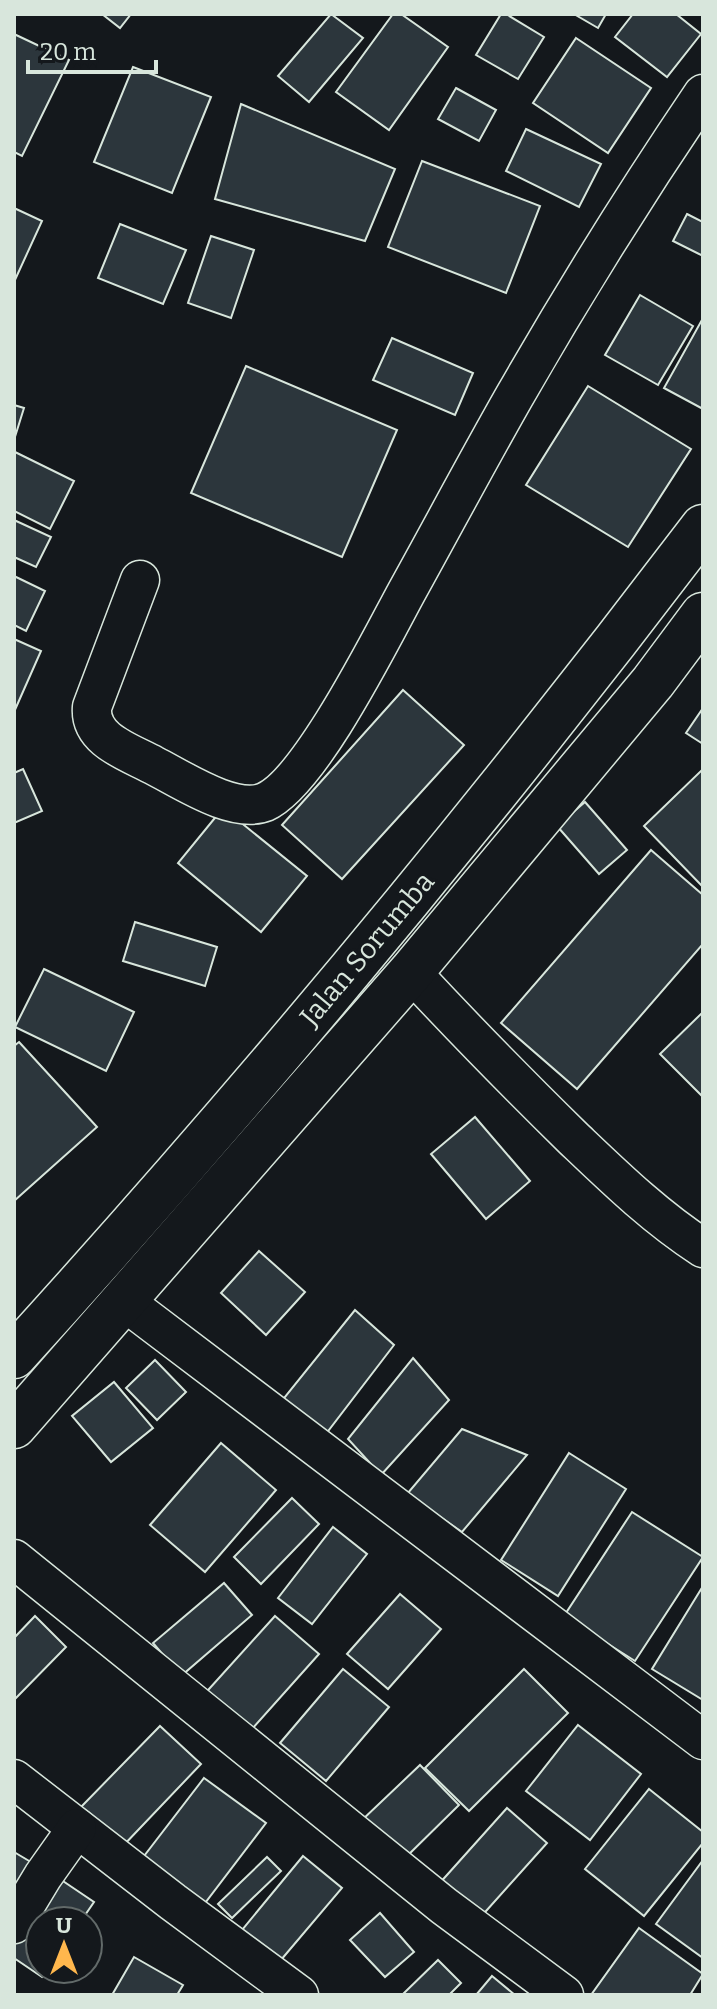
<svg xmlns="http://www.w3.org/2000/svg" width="717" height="2009" viewBox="0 0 717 2009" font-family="Bitter,serif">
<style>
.building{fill:#2c363c;stroke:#d8e6dc;stroke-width:2}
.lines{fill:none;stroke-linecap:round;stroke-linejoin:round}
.street-casing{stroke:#d8e6dc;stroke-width:41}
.secondary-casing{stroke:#d8e6dc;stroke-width:47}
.street{stroke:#14181c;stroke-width:38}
.secondary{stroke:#14181c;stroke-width:44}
.labels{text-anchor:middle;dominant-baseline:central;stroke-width:6;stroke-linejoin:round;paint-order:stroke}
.street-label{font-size:28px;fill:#d8e6dc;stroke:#14181c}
</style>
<rect width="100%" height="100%" fill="#14181c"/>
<g class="building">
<polygon points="102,14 131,14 120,28"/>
<polygon points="331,14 363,38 309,102 278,76"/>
<polygon points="393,14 401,14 448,47 389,130 336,92"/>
<polygon points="501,14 506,14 544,37 518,79 476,55"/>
<polygon points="574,14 606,14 598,28"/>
<polygon points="633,14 676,14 701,34 667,77 615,37"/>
<polygon points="14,34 69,60 22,156 14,152"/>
<polygon points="576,38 651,88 608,153 533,103"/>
<polygon points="133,67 211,97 172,193 94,162"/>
<polygon points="456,88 496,110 479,141 438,119"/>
<polygon points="241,104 395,169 365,241 215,199"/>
<polygon points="526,129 601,164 579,207 506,171"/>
<polygon points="422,161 540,206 506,293 388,247"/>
<polygon points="14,208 42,221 14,282"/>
<polygon points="687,214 703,222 703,256 673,241"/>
<polygon points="120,224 186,250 163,304 98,278"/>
<polygon points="211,236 254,250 231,318 188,303"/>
<polygon points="640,295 693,326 658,385 605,355"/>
<polygon points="703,318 703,409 664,388"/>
<polygon points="392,338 473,373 455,415 373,380"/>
<polygon points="246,366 397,430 342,557 191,493"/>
<polygon points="588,386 691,449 628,547 526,485"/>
<polygon points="14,405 24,408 14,440"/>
<polygon points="15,452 74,481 50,529 14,511"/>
<polygon points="14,520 51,537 36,567 14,557"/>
<polygon points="14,576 45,591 26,631 14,625"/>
<polygon points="14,639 41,651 14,712"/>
<polygon points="403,690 464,745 342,879 282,825"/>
<polygon points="703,708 703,744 686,733"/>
<polygon points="23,769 42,811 14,823 14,773"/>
<polygon points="703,769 703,887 644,826"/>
<polygon points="585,802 627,850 599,874 557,826"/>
<polygon points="223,808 307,876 261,932 178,863"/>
<polygon points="651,850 703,895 703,944 577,1089 501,1023"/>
<polygon points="135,922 217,947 205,986 123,961"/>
<polygon points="44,969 134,1012 106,1071 15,1027"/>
<polygon points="703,1012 703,1097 660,1054"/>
<polygon points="19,1042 97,1127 14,1201 14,1046"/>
<polygon points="475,1117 530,1181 486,1219 431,1154"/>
<polygon points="259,1251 305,1292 266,1335 221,1293"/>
<polygon points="355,1310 394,1345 322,1439 280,1403"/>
<polygon points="413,1358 449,1400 381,1475 348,1439"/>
<polygon points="155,1360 186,1392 157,1420 126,1388"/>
<polygon points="114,1382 153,1428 111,1462 72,1416"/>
<polygon points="462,1429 527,1455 462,1532 407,1494"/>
<polygon points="221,1443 276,1490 205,1572 150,1525"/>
<polygon points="569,1453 626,1489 558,1596 501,1560"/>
<polygon points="292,1498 319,1524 261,1584 234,1557"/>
<polygon points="632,1512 703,1557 635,1661 564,1616"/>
<polygon points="333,1527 367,1554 312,1624 278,1598"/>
<polygon points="224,1583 252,1615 181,1676 153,1643"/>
<polygon points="703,1586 703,1700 652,1669"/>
<polygon points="400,1594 441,1629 388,1689 347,1654"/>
<polygon points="35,1616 66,1647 14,1700 14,1638"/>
<polygon points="275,1616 319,1654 244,1738 200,1699"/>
<polygon points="343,1669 389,1707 326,1781 280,1743"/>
<polygon points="524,1669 568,1713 469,1811 425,1768"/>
<polygon points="578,1725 641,1774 590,1840 526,1791"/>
<polygon points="160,1726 201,1764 121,1848 80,1808"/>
<polygon points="420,1765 459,1805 401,1862 361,1821"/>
<polygon points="204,1778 266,1823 202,1907 141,1860"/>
<polygon points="649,1789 703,1832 703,1843 644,1916 585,1869"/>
<polygon points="507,1808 547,1843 478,1920 438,1885"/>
<polygon points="14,1852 41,1868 14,1912"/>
<polygon points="303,1856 342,1888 275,1967 237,1936"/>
<polygon points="267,1857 281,1871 232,1918 218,1904"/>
<polygon points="703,1860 703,1958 656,1924"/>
<polygon points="51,1873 94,1902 81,1921 40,1921 40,1969 48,1969 42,1977 14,1958 14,1928"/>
<polygon points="380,1913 414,1952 385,1977 350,1940"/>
<polygon points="639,1928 703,1974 690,1995 591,1995"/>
<polygon points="134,1957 183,1985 177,1995 112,1995"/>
<polygon points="438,1960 461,1983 449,1995 402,1995"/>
<polygon points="492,1976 515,1995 476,1995"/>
</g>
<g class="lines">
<defs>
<g id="street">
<path d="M 140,580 L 92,707 C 89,740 129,752 153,765 C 181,779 234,815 265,802 C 310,782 381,639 406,593 C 442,528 477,462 514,397 C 573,294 636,193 703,94"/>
<path d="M 411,972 C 464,1029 518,1084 573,1138 C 614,1177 655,1217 703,1248"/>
<polyline points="125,1302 703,1740"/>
<polyline points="14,1559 444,1906 564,1995"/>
<polyline points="14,1779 173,1902 299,1995"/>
<polyline points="14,1924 43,1876 77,1828"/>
</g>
<g id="secondary">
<path d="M 14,1356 C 256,1090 486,813 703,527"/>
<polyline points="14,1426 411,972 653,682 703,615"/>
</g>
</defs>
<use href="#street" class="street-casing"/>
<use href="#secondary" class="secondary-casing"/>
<use href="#street" class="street"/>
<use href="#secondary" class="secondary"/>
</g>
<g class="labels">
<g class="street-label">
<text transform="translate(367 949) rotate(-50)">Jalan Sorumba</text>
</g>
</g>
<rect width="717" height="2009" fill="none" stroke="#d8e6dc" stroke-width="32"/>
<g transform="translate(64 1945)"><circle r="38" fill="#14181c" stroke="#626a69" stroke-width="2"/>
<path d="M0-6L14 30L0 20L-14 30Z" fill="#ffb74d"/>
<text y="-12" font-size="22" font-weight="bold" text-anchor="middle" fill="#d8e6dc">U</text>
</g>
<path d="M28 60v12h128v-12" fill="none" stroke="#d8e6dc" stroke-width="4"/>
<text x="40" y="60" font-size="24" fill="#d8e6dc" stroke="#14181c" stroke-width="6" paint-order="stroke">20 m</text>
</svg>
